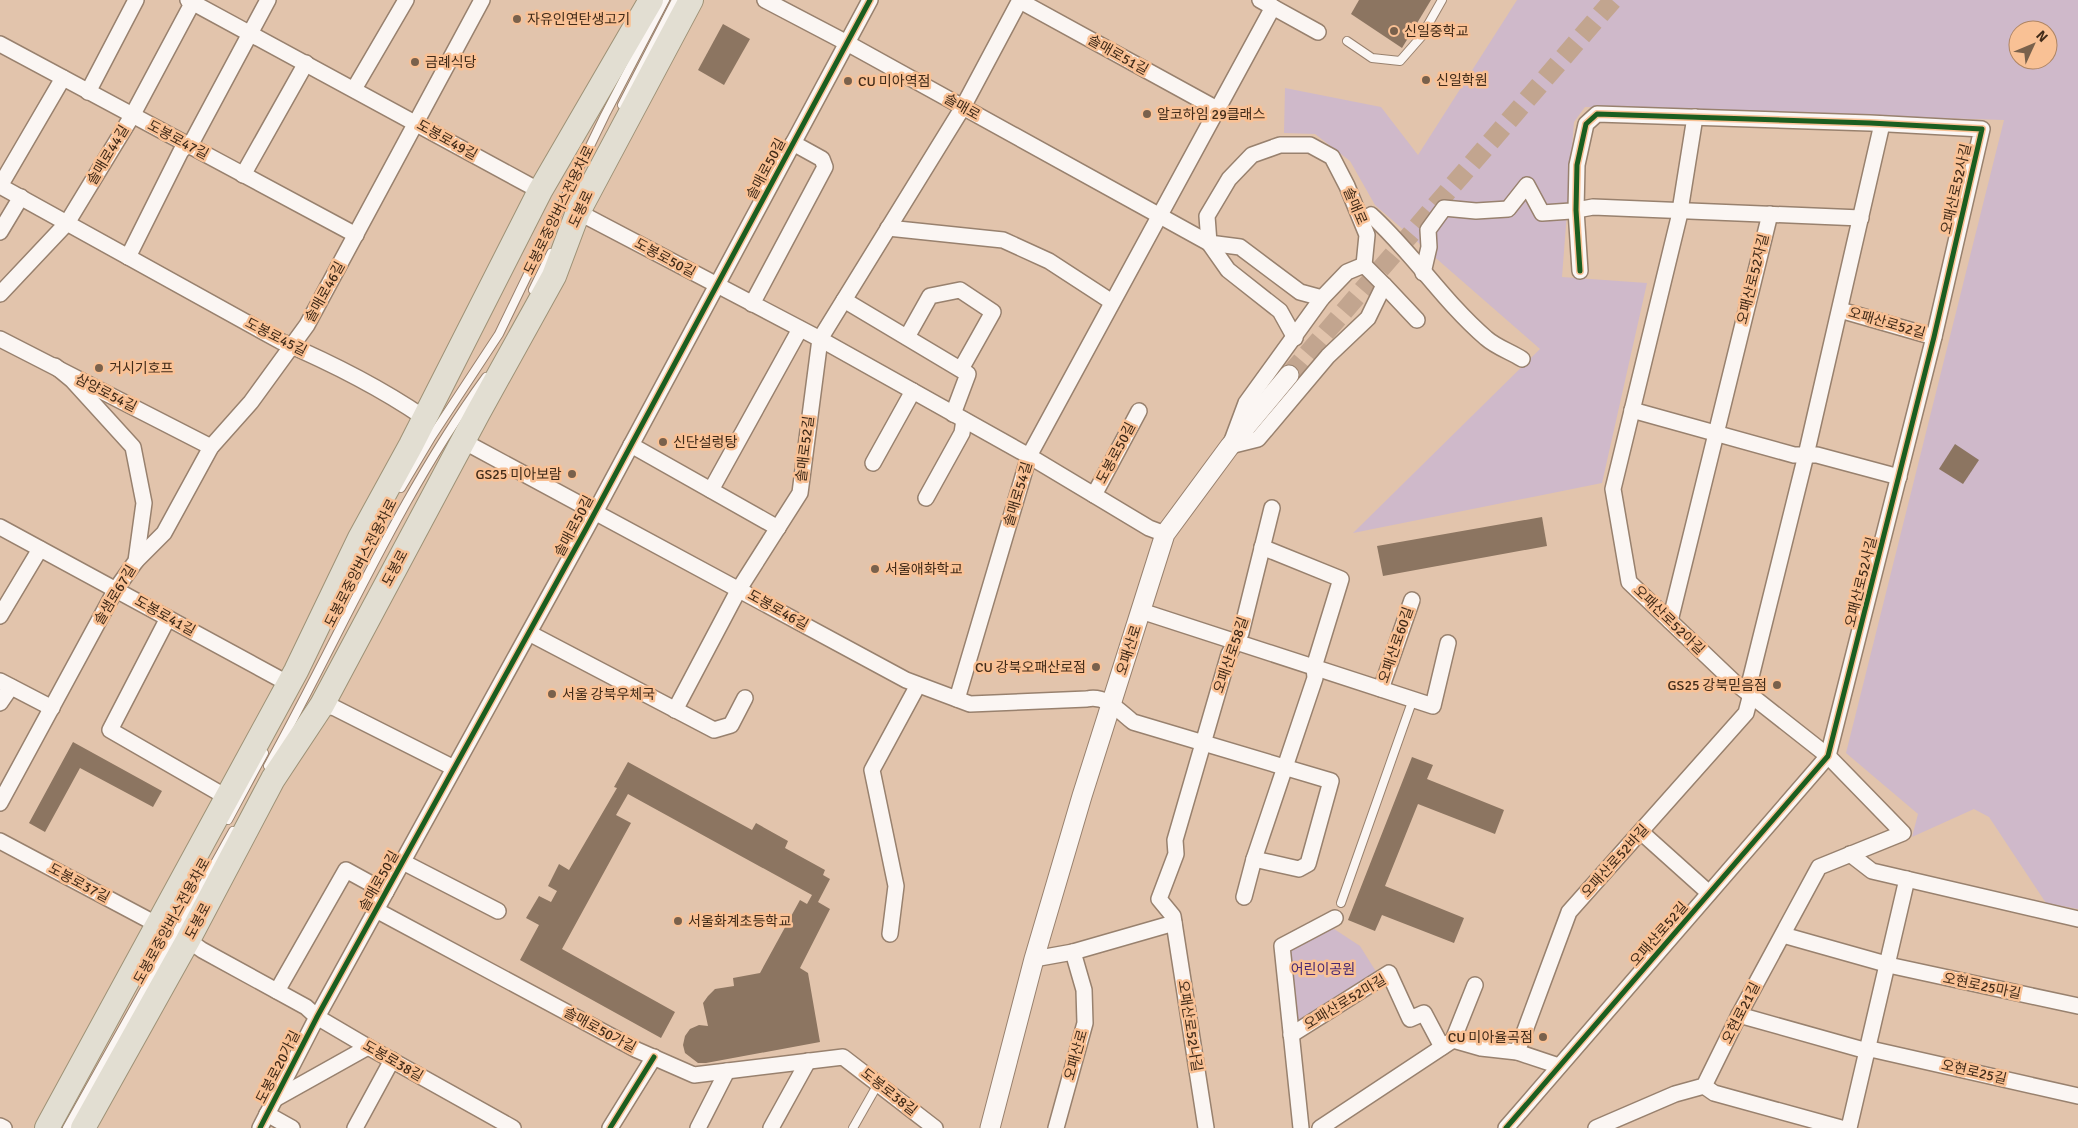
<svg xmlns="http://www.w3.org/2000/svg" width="2078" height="1128" viewBox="0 0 2078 1128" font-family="Signika,'Noto Sans KR',sans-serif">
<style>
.green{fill:#cfb9ca;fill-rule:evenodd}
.building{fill:#8c7561}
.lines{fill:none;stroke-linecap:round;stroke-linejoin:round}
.tertiary-tunnel{stroke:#c2a58f;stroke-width:19;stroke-dasharray:19 9;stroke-linecap:butt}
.service-casing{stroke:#98816e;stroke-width:10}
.minor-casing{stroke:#98816e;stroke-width:18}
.tertiary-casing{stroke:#98816e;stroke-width:21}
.primary-casing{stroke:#9d9176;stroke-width:26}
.service{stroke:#fbf6f3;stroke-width:8}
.minor{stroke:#fbf6f3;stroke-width:15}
.tertiary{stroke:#fbf6f3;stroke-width:19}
.primary{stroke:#e2ded2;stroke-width:24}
.cycleway-casing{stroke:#f9c195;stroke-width:8}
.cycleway{stroke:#1b5e20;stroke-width:5}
.poi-dot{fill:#79614c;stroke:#f9c195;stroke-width:2}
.labels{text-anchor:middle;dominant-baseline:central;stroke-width:5;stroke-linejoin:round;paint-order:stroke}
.poi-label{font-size:14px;fill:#412b19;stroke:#f9c195;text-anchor:start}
.street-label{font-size:14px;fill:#412b19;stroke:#f9c195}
.park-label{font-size:14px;fill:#482972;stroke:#f9c195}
</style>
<rect width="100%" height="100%" fill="#e2c4ac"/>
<g class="green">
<path d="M 1517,0 L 2078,0 L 2078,909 L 2046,903 L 1989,817 L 1974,809 L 1912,837 L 1918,814 L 1846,753 L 2004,120 L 1585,107 L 1574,122 L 1562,277 L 1647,283 L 1602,483 L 1353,533 L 1540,349 L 1375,205 L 1350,161 L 1315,134 L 1284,133 L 1285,88 L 1381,107 L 1418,155 ZM 2018,30 L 2048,30 L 2048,60 L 2018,60 Z"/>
<polygon points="1325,923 1360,946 1380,978 1291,1035 1282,947"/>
</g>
<g class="building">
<polygon points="1359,0 1431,0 1402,48 1351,14"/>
<polygon points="723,24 750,39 724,85 698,70"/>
<polygon points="1955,444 1979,460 1963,484 1939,469"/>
<polygon points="1542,517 1547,546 1383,576 1377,546"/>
<polygon points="73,742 162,791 153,807 80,768 45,832 29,823"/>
<polygon points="1412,757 1433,765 1427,779 1504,810 1495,834 1418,804 1385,886 1464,918 1454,943 1382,915 1375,931 1348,920"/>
<polygon points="628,762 752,830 756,823 788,841 785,848 825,870 823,875 830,879 818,902 830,909 800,968 808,973 820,1042 706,1063 698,1063 685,1053 683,1045 685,1036 690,1029 699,1025 708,1026 703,1003 708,996 715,989 734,986 733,978 760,973 800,900 807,904 812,895 628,794 616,815 631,823 562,949 675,1012 661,1038 520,960 539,925 526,918 539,896 551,902 557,891 548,886 559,864 569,870 617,788 614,787"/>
</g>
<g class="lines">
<polyline class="tertiary-tunnel" points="1289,375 1613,0"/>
<defs>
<g id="service">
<polyline points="1347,41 1372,58 1400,61 1421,37 1442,0"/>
<polyline points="622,105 676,0"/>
<polyline points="533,290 551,253"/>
<polyline points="401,488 432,436 499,334 605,115 665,0"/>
<polyline points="359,567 378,528"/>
<path d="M 268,766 C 340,636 398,498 486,377"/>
<polyline points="228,820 264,753"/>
<polyline points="1341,903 1413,699"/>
<polyline points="67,1128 233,831"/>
<polyline points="853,1128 878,1084"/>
</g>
<g id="minor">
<polyline points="188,0 540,191"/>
<polyline points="765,0 847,43 1209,243 1240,247 1300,292 1322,298"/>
<polyline points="1260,0 1318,32"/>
<polyline points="1020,1 1217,109"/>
<polyline points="0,44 356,235"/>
<polyline points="354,89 406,0"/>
<polyline points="88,92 136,0"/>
<polyline points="243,175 306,63"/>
<path d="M 0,186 L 280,341 C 329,362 379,387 423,417"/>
<polyline points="0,186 63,78"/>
<polyline points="578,212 820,339 1029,456 1149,528 1165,534"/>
<path d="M 1362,220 L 1371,215 C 1413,253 1443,301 1486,338 C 1496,347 1511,352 1522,359"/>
<polyline points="888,228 1003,240 1049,261 1112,302"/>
<polyline points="0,232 21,197"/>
<polyline points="128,257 181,151 193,140 268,0"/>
<polygon points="1364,265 1384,285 1368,318 1328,356 1258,439 1230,446 1246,403 1322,298 1347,272"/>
<polyline points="1423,273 1429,247 1428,230 1444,208 1476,211 1508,209 1527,185 1542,213 1571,211 1593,207 1861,218"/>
<polyline points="1384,285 1417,320"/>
<polyline points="0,294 67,223 132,116 194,0"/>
<polyline points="844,300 968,374 953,414"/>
<polyline points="752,304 825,167 822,159 793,143"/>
<polyline points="1840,310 1934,337"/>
<polyline points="907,337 930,296 960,290 993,312 961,369"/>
<polyline points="1295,338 1280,311 1228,270 1209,243 1207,216 1229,179 1252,155 1280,145 1310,145 1332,157 1347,186 1367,235 1364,265"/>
<polyline points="0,339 211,447"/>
<polyline points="1632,410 1794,455 1817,455 1899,477"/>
<path d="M 463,441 L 906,680 L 970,704 L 1087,699 C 1106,695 1118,710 1133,722 L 1331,781 L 1308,864 L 1299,869 L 1254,859"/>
<polyline points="631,445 778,528"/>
<polyline points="873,463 913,391"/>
<polyline points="711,490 800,329"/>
<polyline points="1094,495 1139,411"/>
<polyline points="926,498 962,433 964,420"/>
<polyline points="0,527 289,684"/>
<polyline points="136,561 164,533 211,447 251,402 307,325 482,0"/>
<polyline points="1141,611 1433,706 1448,643"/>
<polyline points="0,616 40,549"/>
<polyline points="168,618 110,730 228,798"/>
<polyline points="1670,621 1770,214"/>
<polyline points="529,633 714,730 731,725 745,698"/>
<polyline points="0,681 52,708"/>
<polyline points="1381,689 1412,600"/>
<polyline points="957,699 1029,456 1273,7"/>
<polyline points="0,703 11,687"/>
<polyline points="322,705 335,708 454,768"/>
<polyline points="675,710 739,589 800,493 820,339 963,107 1020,0"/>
<polyline points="0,803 116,589 136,561 144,503 133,447 72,380 55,366"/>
<polyline points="1641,832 1709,893"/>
<polyline points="0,841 158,925"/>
<polyline points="1850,854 1872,871 2078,919"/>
<polyline points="403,862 498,911"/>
<polyline points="1244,897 1254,859 1315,678 1314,667 1341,579 1262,547"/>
<polyline points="376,910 637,1050 694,1075 843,1057 935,1128"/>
<polyline points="890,934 896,886 872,770 918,685"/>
<polyline points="1783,935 1893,966 2078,1006"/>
<polyline points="188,940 202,950 306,1007 317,1017 368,1047 513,1128"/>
<polyline points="1034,959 1073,952 1174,923"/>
<polyline points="277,991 346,870 386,892"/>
<polyline points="1739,1015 1860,1049 1875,1050 2078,1096"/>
<polyline points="1291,1035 1389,973 1410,1019 1424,1013 1442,1047"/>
<polyline points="1453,1040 1481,1048 1517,1052 1559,1066"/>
<polyline points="1453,1040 1475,985"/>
<polyline points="1517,1052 1569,912 1746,713 1751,694 1750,681 1806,455 1882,124"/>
<polyline points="1704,1086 1714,1093 1841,1128"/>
<polyline points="275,1099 368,1047"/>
<polyline points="267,1114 292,1128"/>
<polyline points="0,1126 4,1128"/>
<polyline points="260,1128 317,1017 586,529 870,0"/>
<polyline points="355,1128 392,1060"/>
<polyline points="610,1128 654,1057"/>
<polyline points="698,1128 727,1071"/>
<polyline points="771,1128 808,1061"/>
<polyline points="1056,1128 1085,1023 1084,990 1073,952"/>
<polyline points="1206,1128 1173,916 1159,899 1176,854 1175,840 1229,654 1241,633 1272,508"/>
<polyline points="1301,1128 1282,946 1335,918"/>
<polyline points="1320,1128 1453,1040"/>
<polyline points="1506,1128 1828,756 1934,337 1982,129 1870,123 1597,114 1586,124 1577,165 1576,210 1580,271"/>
<polyline points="1596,1128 1675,1094 1704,1086 1739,1015 1819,867 1903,833 1828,756 1734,682 1629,582 1613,489 1679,217 1695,117"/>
<polyline points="1849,1128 1907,879"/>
</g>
<polyline id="tertiary" points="990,1128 1034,959 1082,796 1165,534 1230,446 1289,375"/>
<g id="primary">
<polyline points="47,1128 296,671 360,538 411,445 540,191 651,0"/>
<polyline points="83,1128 188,940 273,779 322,705 478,413 554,276 578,212 691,0"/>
</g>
</defs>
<use href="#service" class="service-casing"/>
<use href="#minor" class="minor-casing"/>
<use href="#tertiary" class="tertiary-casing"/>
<use href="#primary" class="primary-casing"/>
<use href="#service" class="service"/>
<use href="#minor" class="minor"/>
<use href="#tertiary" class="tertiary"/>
<use href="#primary" class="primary"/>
<defs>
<g id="cycleway">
<polyline points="260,1128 317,1017 586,529 870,0"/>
<polyline points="610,1128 654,1057"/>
<polyline points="1506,1128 1828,756 1934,337 1982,129 1870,123 1597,114 1586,124 1577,165 1576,210 1580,271"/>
</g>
</defs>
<use href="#cycleway" class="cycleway-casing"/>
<use href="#cycleway" class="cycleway"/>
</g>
<g class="poi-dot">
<circle cx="517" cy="19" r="5"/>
<circle cx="1394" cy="31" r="5"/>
<circle cx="415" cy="62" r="5"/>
<circle cx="1426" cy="80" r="5"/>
<circle cx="848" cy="81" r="5"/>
<circle cx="1147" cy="114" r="5"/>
<circle cx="99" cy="368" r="5"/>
<circle cx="663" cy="442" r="5"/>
<circle cx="572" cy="474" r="5"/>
<circle cx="875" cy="569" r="5"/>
<circle cx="1096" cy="667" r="5"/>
<circle cx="1777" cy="685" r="5"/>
<circle cx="552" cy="694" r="5"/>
<circle cx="678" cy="921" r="5"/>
<circle cx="1543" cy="1037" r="5"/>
</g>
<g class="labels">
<g class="poi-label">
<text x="527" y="19">자유인연탄생고기</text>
<text x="1404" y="31">신일중학교</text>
<text x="425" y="62">금례식당</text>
<text x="1436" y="80">신일학원</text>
<text x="858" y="81">CU 미아역점</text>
<text x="1157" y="114">알코하임 29클래스</text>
<text x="109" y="368">거시기호프</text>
<text x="673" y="442">신단설렁탕</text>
<text x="562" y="474" text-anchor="end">GS25 미아보람</text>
<text x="885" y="569">서울애화학교</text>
<text x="1086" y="667" text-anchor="end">CU 강북오패산로점</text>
<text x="1767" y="685" text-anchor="end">GS25 강북믿음점</text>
<text x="562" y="694">서울 강북우체국</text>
<text x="688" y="921">서울화계초등학교</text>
<text x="1533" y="1037" text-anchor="end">CU 미아율곡점</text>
</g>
<g class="street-label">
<text transform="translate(1118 55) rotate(29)">솔매로51길</text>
<text transform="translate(962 107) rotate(29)">솔매로</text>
<text transform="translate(178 140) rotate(28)">도봉로47길</text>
<text transform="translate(447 140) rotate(29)">도봉로49길</text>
<text transform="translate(108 155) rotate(-59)">솔매로44길</text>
<text transform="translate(766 169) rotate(-62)">솔매로50길</text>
<text transform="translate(1956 189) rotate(-77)">오패산로52사길</text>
<text transform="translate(1355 206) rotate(67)">솔매로</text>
<text transform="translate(581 209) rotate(-65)">도봉로</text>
<text transform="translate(559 210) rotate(-64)">도봉로중앙버스전용차로</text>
<text transform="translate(665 258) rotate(28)">도봉로50길</text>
<text transform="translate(1753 279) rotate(-76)">오패산로52자길</text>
<text transform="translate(325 292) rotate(-61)">솔매로46길</text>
<text transform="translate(1887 323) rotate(16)">오패산로52길</text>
<text transform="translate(276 337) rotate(27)">도봉로45길</text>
<text transform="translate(106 393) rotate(27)">삼양로54길</text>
<text transform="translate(805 449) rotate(-83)">솔매로52길</text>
<text transform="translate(1116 453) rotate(-62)">도봉로50길</text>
<text transform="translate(1018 494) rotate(-73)">솔매로54길</text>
<text transform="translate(574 526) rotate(-62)">솔매로50길</text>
<text transform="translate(361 563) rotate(-63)">도봉로중앙버스전용차로</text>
<text transform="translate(395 568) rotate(-62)">도봉로</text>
<text transform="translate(1861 582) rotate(-76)">오패산로52사길</text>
<text transform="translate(115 595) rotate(-59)">솔샘로67길</text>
<text transform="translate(778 610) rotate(29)">도봉로46길</text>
<text transform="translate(165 616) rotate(29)">도봉로41길</text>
<text transform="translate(1669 620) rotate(44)">오패산로52아길</text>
<text transform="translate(1396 645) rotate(-71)">오패산로60길</text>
<text transform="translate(1129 650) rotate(-72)">오패산로</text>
<text transform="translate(1231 655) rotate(-71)">오패산로58길</text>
<text transform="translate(1615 861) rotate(-48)">오패산로52바길</text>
<text transform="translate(379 881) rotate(-61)">솔매로50길</text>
<text transform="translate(79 883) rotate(28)">도봉로37길</text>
<text transform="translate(172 921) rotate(-61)">도봉로중앙버스전용차로</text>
<text transform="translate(198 921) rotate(-62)">도봉로</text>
<text transform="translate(1659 934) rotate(-49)">오패산로52길</text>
<text transform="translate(1982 986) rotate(12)">오현로25마길</text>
<text transform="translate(1345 1002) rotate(-31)">오패산로52마길</text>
<text transform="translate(1741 1013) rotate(-63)">오현로21길</text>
<text transform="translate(1190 1026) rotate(81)">오패산로52나길</text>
<text transform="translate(600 1030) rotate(28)">솔매로50가길</text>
<text transform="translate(1076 1055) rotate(-74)">오패산로</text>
<text transform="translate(393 1061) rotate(30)">도봉로38길</text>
<text transform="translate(278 1067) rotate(-63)">도봉로20가길</text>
<text transform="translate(1974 1072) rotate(13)">오현로25길</text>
<text transform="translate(889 1092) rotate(38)">도봉로38길</text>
</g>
<g class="park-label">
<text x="1323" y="969">어린이공원</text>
</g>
</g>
<g transform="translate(2033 45) rotate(46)"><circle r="24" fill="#f9c195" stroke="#af8563"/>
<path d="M0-4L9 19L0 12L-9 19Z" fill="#79614c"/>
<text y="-8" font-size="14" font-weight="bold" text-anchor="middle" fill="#412b19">N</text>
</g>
</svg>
